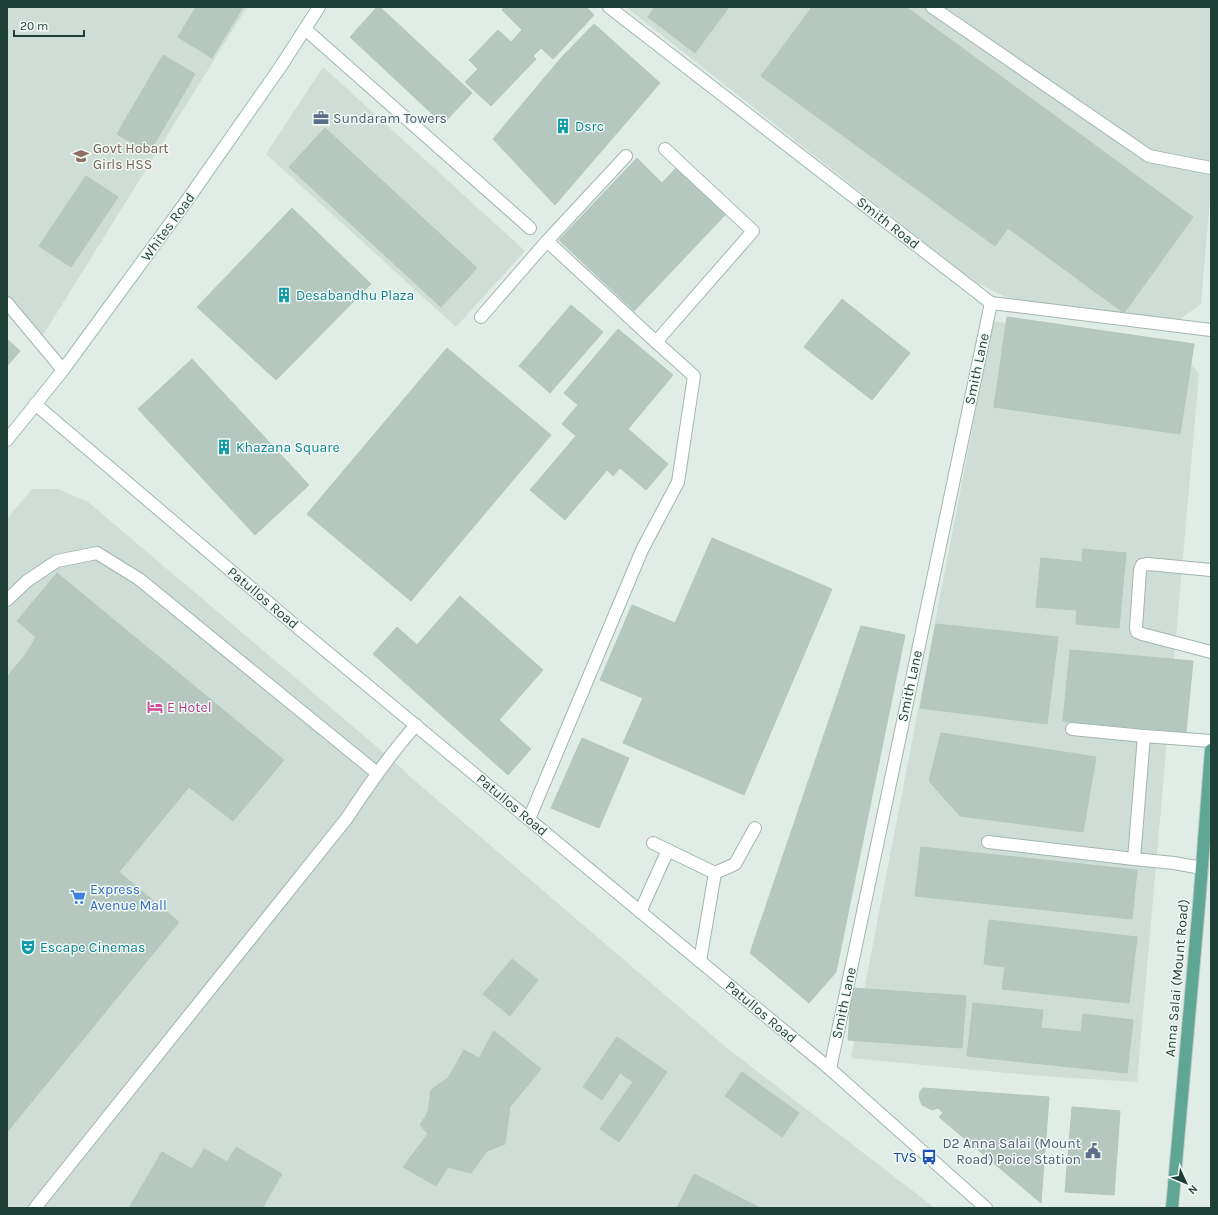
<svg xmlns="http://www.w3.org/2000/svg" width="1218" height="1215" viewBox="0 0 1218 1215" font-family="Karla,sans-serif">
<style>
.built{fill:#ceddd6}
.building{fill:#b5c8c0;stroke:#b1c7be}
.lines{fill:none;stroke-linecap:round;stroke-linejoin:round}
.service-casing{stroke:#a2b5ae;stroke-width:14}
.minor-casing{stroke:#a2b5ae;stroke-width:14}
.tertiary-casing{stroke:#a2b5ae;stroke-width:14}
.secondary-casing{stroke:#9dbaaf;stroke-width:14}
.primary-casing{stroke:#c0c9c7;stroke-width:14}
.service{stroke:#fff;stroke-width:12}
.minor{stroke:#fff;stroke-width:12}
.tertiary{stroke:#fff;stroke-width:12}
.secondary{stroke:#fff;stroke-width:12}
.primary{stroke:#5fa794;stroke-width:12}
.labels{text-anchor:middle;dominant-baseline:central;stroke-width:3;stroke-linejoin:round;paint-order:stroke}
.service-label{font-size:14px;fill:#4e5e75;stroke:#f1f9f5;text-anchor:start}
.culture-label{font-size:14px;fill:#0d838f;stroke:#f1f9f5;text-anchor:start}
.education-label{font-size:14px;fill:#785e54;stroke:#f1f9f5;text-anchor:start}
.street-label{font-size:14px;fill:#1e3f36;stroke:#f1f9f5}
.hotel-label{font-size:14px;fill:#b23c85;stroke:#f1f9f5;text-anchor:start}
.shop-label{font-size:14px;fill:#366cbe;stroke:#f1f9f5;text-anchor:start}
.transit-label{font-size:14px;fill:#164399;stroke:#f1f9f5;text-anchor:end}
</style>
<rect width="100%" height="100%" fill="#e0ede7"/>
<g class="built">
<polygon points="7,7 247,7 40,340 7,304"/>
<polygon points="626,7 1211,7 1211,186 1201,304 1176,322 1010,299 975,282"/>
<polygon points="323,67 525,251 456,327 266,154"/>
<polygon points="993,321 1179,349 1199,374 1137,1082 1040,1076 851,1058"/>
<polygon points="32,489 58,489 88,502 389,757 414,780 727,1048 935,1208 7,1208 7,519"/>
</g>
<g class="building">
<polygon points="196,7 243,7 212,58 178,37"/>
<polygon points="377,7 380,7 472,93 443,124 350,37"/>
<polygon points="504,7 586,7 594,15 553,59 541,48 533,56 536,59 491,106 465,82 478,69 469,60 498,30 511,42 522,30 502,10"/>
<polygon points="655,7 729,7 695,53 648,17"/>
<polygon points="812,7 906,7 1193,217 1124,313 1008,228 995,246 761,76"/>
<polygon points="594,24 660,83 555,205 493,139 561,58"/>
<polygon points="163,55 195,74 149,153 117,134"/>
<polygon points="325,128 477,268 441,307 289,167"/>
<polygon points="637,158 662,183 678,166 727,213 634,311 559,240"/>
<polygon points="86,176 118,197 71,267 39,246"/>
<polygon points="292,208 371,284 276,380 197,307"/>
<polygon points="842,299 910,353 872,400 804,347"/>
<polygon points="571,305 603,332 550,393 519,366"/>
<polygon points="1007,317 1194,344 1180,434 994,407"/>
<polygon points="618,329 673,375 628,429 668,464 646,490 620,468 613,476 607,470 565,520 530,490 576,436 562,424 578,405 564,393"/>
<polygon points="7,339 20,351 7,366"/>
<polygon points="447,348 551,435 411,601 307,514"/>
<polygon points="192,359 309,485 255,535 138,409"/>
<polygon points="712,538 832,589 744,795 623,743 643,698 600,680 632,605 675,623"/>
<polygon points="1083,549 1126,553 1119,628 1076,624 1077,610 1036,607 1041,558 1082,562"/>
<polygon points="57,573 284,760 233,821 189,787 26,654 36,637 17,621"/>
<polygon points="460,596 543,670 499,720 531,749 508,775 373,654 397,627 417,645"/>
<polygon points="936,624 1058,637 1047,724 920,708"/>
<polygon points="861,626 905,635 836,972 809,1003 750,953"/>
<polygon points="1070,650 1193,661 1186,732 1063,721"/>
<polygon points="26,654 189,787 119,872 179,922 7,1132 7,677"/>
<polygon points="941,733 1096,757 1083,832 960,816 929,781"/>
<polygon points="582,738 629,758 599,828 551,808"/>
<polygon points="921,847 1137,870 1132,919 915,896"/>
<polygon points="989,920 1137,937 1129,1003 1002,989 1005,967 984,964"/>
<polygon points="512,959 538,980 510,1016 483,994"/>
<polygon points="852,988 966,996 962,1048 848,1040"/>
<polygon points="973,1003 1043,1010 1041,1028 1081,1032 1083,1014 1133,1020 1127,1073 967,1056"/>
<polygon points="494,1031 541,1069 510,1107 505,1144 487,1151 471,1173 448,1167 436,1186 403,1167 428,1134 420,1125 428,1112 431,1090 448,1078 464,1050 479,1058"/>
<polygon points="617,1037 667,1072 619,1142 600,1129 633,1082 620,1073 602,1100 583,1087"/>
<polygon points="742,1072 799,1113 782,1137 725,1096"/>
<polygon points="923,1088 1049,1097 1041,1203 939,1117 943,1113 938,1108 932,1110 922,1105 919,1097 920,1092"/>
<polygon points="1072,1107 1120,1111 1114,1195 1065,1192"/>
<polygon points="236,1147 282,1174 262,1208 129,1208 162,1152 192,1169 204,1149 227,1162"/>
<polygon points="694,1174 760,1208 677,1208"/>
</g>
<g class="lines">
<defs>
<g id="service">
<polyline points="609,7 991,303 1211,330"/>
<polyline points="932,7 1149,156 1211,168"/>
<polyline points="305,29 530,228"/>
<polyline points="626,156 547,241 656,342"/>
<polyline points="7,303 63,370"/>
<polyline points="481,317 547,241"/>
<polyline points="1211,570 1148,564 1142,565 1140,570 1136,628 1137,632 1142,634 1211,652"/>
<polyline points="7,600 27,581 57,561 97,553 139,579 377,773"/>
<polyline points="529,819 642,550 678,482 694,376 656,342 753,231 665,149"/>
<polyline points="653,843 715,873 735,864 755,828"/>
<polyline points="640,912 668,850"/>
<polyline points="700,961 715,873"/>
<path d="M 35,1208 L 347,818 C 368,786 390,754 416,725"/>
</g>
<g id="minor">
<polyline points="1072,729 1144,736"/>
<polyline points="988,842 1134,859"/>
<polyline points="1202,868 1174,863 1134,859 1144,736 1211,741"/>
<polyline points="830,1069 991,303"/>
</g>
<polyline id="tertiary" points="35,404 291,622 830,1069 986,1208"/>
<polyline id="secondary" points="7,440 63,370 188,199 281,66 319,7"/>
<polyline id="primary" points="1172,1208 1199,905 1211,750"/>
</defs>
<use href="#service" class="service-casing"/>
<use href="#minor" class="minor-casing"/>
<use href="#tertiary" class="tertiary-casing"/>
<use href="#secondary" class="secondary-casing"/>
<use href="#primary" class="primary-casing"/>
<use href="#service" class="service"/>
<use href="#minor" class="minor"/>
<use href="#tertiary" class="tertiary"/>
<use href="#secondary" class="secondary"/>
<use href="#primary" class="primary"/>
</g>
<defs>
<symbol id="office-bare" viewBox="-9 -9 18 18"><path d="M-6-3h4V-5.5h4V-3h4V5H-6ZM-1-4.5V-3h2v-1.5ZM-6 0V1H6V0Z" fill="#5c6f8a" stroke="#f1f9f5" stroke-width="2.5" paint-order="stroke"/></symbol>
<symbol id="building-bare" viewBox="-9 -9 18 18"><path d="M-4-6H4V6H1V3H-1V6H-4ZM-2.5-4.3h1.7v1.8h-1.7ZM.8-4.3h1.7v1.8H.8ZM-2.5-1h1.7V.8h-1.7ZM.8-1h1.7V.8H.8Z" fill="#0f9aa8" stroke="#f1f9f5" stroke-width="2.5" paint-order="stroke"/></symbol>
<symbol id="school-bare" viewBox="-9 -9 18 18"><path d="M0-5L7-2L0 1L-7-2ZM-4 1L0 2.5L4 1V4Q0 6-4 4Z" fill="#8d6e63" stroke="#f1f9f5" stroke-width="2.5" paint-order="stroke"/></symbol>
<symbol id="hotel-bare" viewBox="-9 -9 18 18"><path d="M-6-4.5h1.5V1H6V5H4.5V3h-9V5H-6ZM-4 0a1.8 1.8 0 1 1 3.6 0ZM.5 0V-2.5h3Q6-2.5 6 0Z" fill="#d1479c" stroke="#f1f9f5" stroke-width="2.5" paint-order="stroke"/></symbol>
<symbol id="supermarket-bare" viewBox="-9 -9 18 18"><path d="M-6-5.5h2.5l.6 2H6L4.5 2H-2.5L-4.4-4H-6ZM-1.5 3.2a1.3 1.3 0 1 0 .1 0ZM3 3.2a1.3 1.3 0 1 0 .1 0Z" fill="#3f7fe0" stroke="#f1f9f5" stroke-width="2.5" paint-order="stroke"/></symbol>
<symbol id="theatre-bare" viewBox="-9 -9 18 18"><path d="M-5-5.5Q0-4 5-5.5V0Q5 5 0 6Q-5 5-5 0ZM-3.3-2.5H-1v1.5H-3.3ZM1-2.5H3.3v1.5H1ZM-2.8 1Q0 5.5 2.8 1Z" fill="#0f9aa8" stroke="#f1f9f5" stroke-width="2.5" paint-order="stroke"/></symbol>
<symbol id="civic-bare" viewBox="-9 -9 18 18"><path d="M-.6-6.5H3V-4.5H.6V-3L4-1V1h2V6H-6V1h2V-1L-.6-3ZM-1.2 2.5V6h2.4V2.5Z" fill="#5c6f8a" stroke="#f1f9f5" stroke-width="2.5" paint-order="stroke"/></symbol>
<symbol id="bus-bare" viewBox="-9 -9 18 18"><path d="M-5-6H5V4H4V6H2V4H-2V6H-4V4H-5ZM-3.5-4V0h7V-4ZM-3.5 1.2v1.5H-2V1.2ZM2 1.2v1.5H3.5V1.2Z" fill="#1a4fb4" stroke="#f1f9f5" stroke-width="2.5" paint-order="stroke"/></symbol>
</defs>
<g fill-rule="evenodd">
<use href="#office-bare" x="310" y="107" width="22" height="22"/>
<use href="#building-bare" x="552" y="115" width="22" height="22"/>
<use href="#school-bare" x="70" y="145" width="22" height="22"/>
<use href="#building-bare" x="273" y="284" width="22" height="22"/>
<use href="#building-bare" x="213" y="436" width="22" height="22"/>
<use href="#hotel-bare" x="144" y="696" width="22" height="22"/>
<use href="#supermarket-bare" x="67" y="886" width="22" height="22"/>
<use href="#theatre-bare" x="17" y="936" width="22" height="22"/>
<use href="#civic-bare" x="1082" y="1140" width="22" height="22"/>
<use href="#bus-bare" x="918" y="1146" width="22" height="22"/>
</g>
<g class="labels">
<g class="service-label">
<text x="333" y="118">Sundaram Towers</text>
<text x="1081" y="1143" text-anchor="end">D2 Anna Salai (Mount<tspan x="1081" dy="16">Road) Poice Station</tspan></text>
</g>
<g class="culture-label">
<text x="575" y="126">Dsrc</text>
<text x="296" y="295">Desabandhu Plaza</text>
<text x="236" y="447">Khazana Square</text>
<text x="40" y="947">Escape Cinemas</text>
</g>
<g class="education-label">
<text x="93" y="148">Govt Hobart<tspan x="93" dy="16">Girls HSS</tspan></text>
</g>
<g class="street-label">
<text transform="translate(888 223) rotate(38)">Smith Road</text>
<text transform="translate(168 227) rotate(-54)">Whites Road</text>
<text transform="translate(977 369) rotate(-78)">Smith Lane</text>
<text transform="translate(263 598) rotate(40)">Patullos Road</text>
<text transform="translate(910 686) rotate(-78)">Smith Lane</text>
<text transform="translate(512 805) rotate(40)">Patullos Road</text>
<text transform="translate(1177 978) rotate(-85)">Anna Salai (Mount Road)</text>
<text transform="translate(844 1003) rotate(-78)">Smith Lane</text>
<text transform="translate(761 1012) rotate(40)">Patullos Road</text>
</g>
<g class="hotel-label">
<text x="167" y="707">E Hotel</text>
</g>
<g class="shop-label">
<text x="90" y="889">Express<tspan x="90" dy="16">Avenue Mall</tspan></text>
</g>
<g class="transit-label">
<text x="917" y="1157">TVS</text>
</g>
</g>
<rect width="1218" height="1215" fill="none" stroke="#1e3f36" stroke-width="16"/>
<g transform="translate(1186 1183) rotate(134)" stroke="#f1f9f5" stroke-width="3" paint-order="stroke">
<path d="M0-3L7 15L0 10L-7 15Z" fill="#1e3f36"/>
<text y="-6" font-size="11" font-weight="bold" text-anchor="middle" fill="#1e3f36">N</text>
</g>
<path d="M14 30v6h70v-6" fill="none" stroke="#1e3f36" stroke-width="2"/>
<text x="20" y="30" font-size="12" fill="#1e3f36" stroke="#f1f9f5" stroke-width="3" paint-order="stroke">20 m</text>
</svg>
